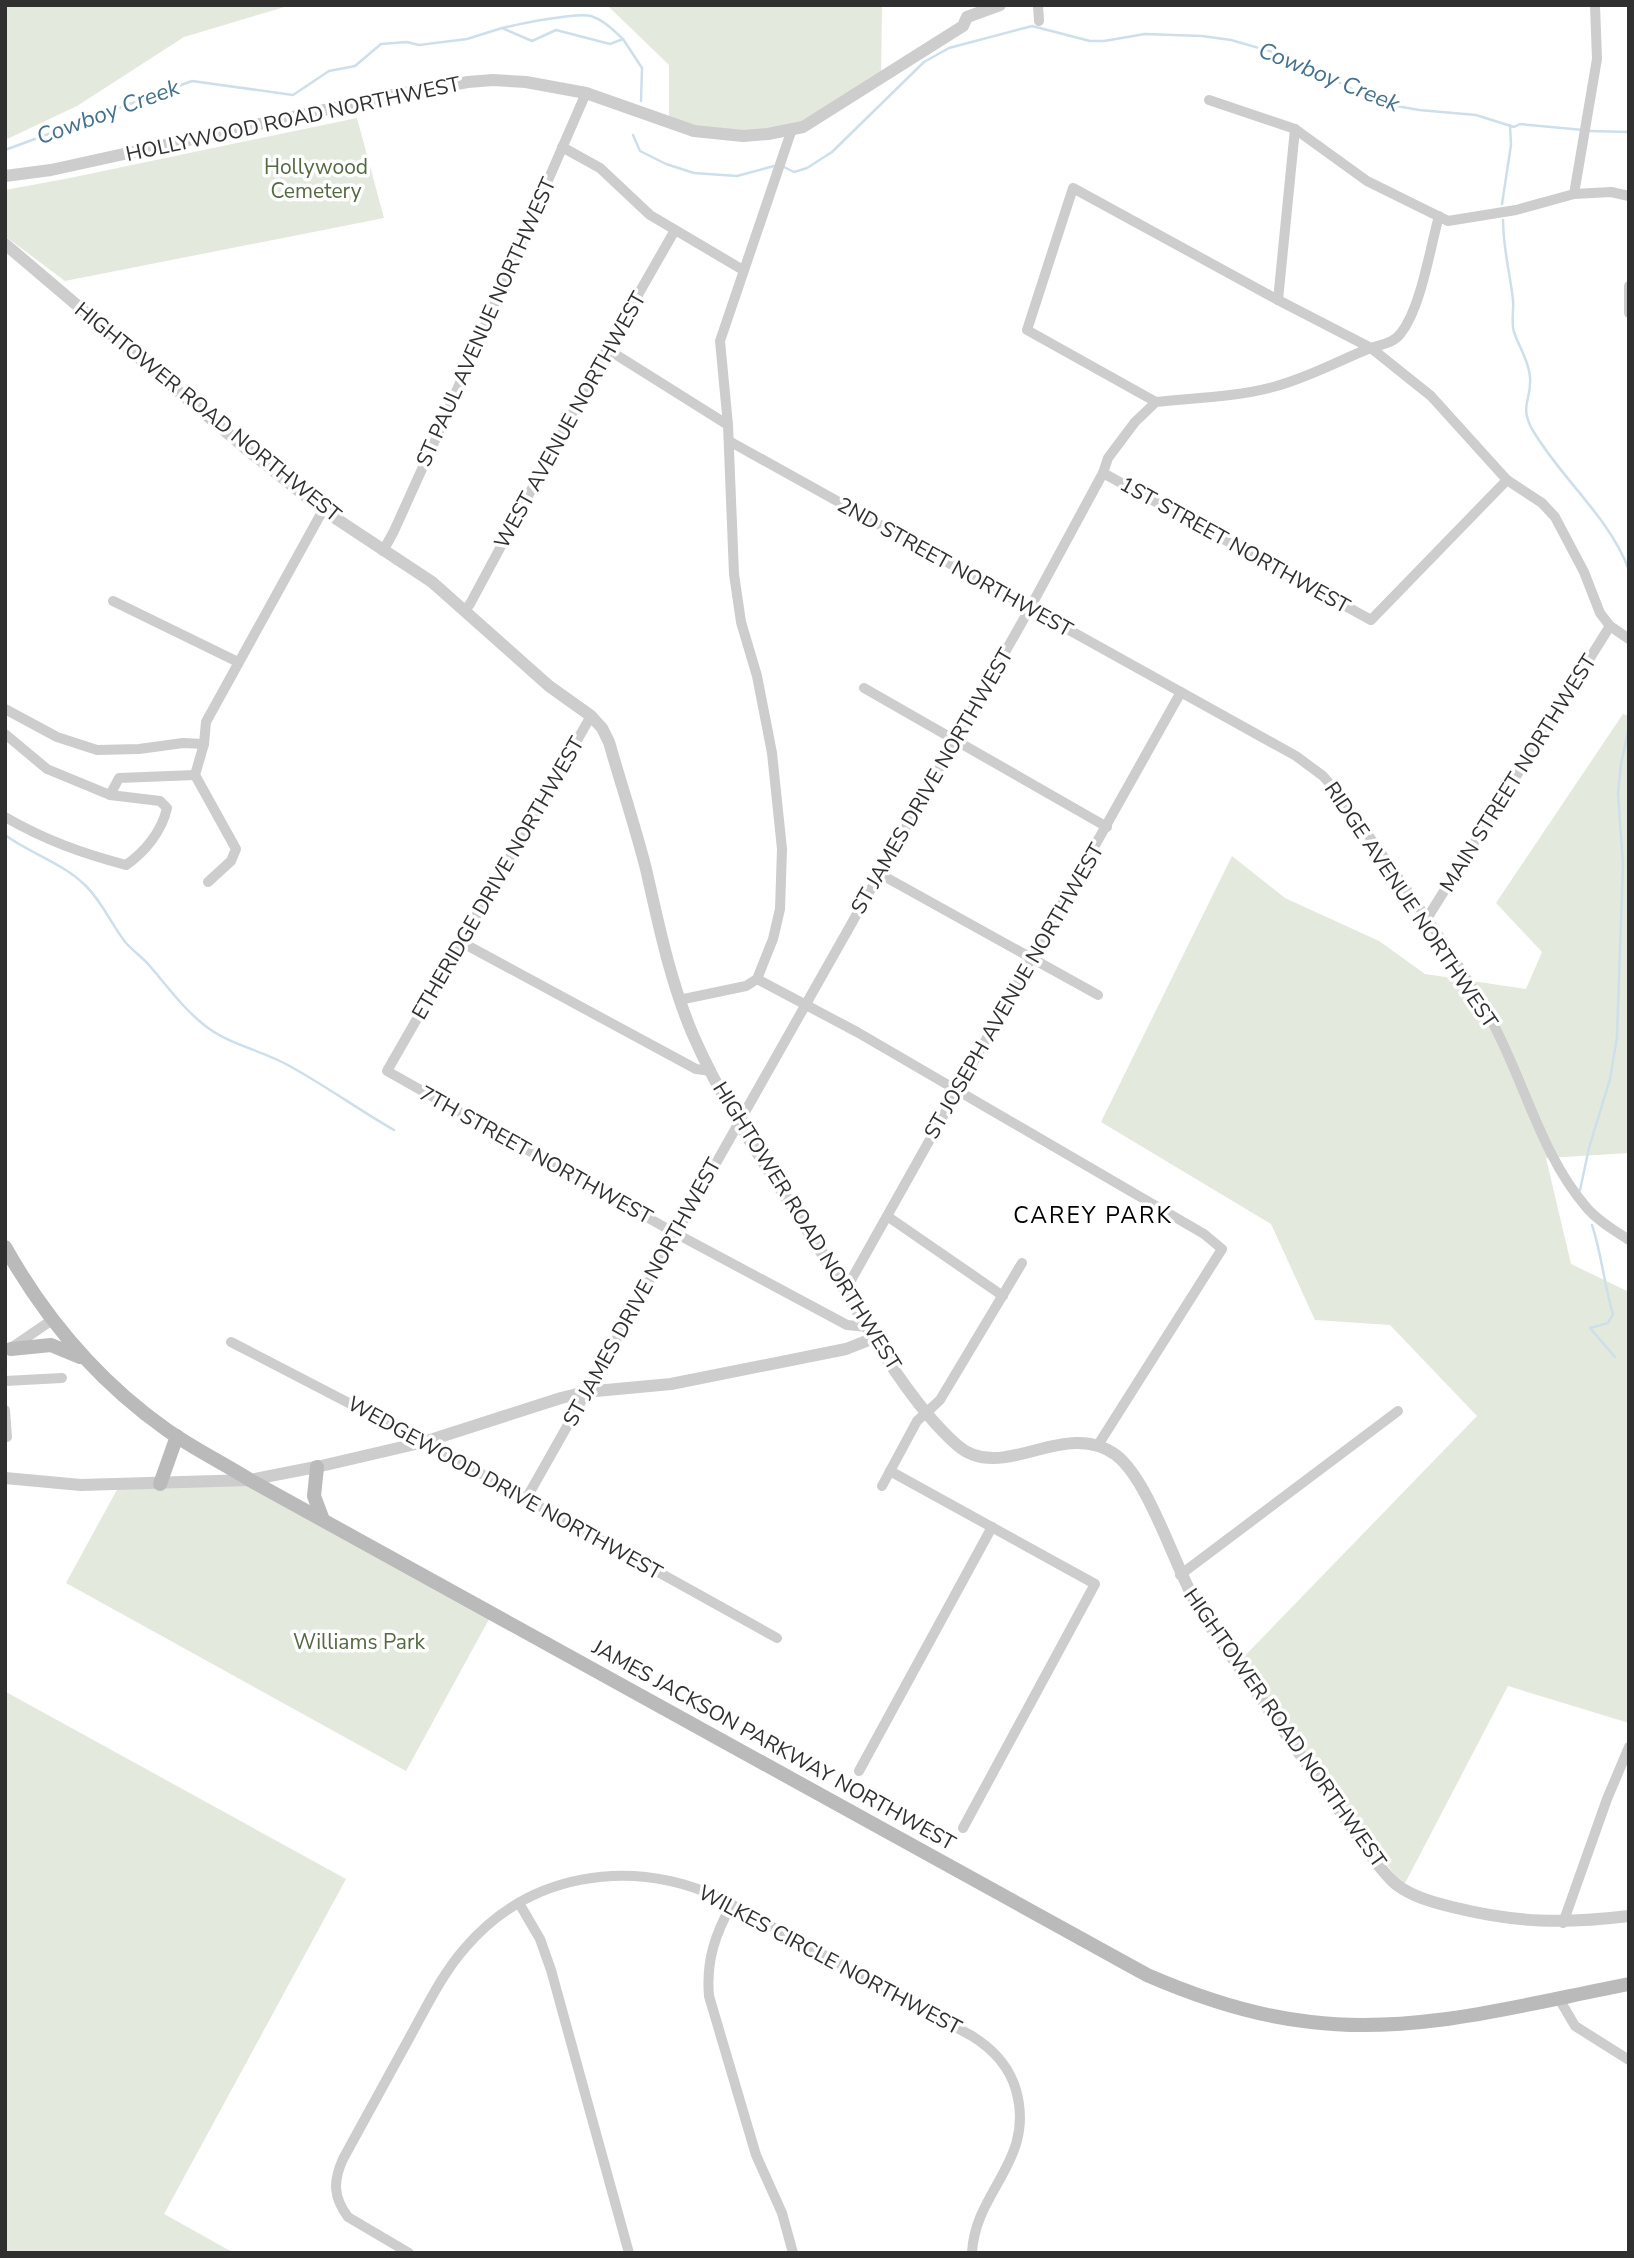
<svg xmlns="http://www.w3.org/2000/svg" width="1634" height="2258" viewBox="0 0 1634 2258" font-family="'Nunito Sans',sans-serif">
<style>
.green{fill:#e3e9dd}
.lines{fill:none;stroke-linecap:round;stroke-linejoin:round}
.stream{stroke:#cedfea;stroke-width:2.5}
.minor{stroke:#cdcdcd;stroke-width:10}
.tertiary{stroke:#cdcdcd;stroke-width:12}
.secondary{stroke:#bababa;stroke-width:14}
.labels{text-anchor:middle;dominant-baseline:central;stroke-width:7;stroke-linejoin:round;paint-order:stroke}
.street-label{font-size:21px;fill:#303030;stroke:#fff}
.park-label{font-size:21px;fill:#546941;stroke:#fff}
.water-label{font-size:23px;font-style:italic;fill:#44718c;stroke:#fff}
.neighbourhood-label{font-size:23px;letter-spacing:2px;fill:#000;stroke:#fff}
</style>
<rect width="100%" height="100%" fill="#fff"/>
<g class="green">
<polygon points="5,5 291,5 184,37 77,106 5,140"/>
<polygon points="598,5 882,5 881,84 799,131 736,134 669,121 669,65 609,7"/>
<polygon points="357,118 384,218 65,281 5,236 5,190 70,178"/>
<polygon points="1623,714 1629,716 1629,1153 1546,1158 1571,1264 1629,1292 1629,1723 1508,1686 1403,1887 1330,1784 1236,1665 1477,1416 1390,1325 1315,1320 1271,1224 1101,1122 1232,856 1285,898 1379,941 1425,974 1526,989 1542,952 1496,903"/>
<polygon points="248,1481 494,1610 406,1771 66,1583 119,1486"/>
<polygon points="6,1692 346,1879 164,2214 234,2253 5,2253"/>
</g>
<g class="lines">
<g class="stream">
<path d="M 503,28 C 519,24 577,12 591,16 C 604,20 614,31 623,39"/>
<polyline points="1589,131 1629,132"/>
<polyline points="633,135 640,151 666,164 694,173 737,176 774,166"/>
<polyline points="5,150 192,81 293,95 329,71 355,66 381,44 407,42 419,45 467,39 502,28 532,41 556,30 610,44 623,39 642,68 641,101"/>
<polyline points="784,167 794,172 807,168 832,152 924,62 949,48 1032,26 1090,41 1104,41 1145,34 1202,36 1231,40 1273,52 1299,62 1364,95 1391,105 1419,110 1476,115 1514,127 1520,124 1583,130"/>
<polyline points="1502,204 1511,145 1510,125"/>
<path d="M 1503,220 C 1503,248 1510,273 1513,300 C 1514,310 1511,322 1514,332 C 1519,347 1529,361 1530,377 C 1532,400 1519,405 1532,429 C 1561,479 1608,515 1629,570"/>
<path d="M 5,835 C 31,854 63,863 86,886 C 103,903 111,924 126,943 C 133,951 142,957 149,965 C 167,986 182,1007 203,1024 C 227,1044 257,1049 284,1063 C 322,1083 357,1109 394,1130"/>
<polyline points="1580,1190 1589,1148 1610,1079 1617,1037 1623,864 1618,793 1621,764 1629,727"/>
<path d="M 1592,1225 C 1602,1255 1604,1285 1613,1314 L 1608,1323 L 1590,1328 L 1615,1357"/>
</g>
<g class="minor">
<polyline points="1038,5 1039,21"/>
<polyline points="1209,100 1295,129 1367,181 1448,221 1516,210 1574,194 1611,192 1629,196"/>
<polyline points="562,147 600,168 650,215 743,270"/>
<polyline points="1574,194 1597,59 1595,5"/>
<polyline points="1629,286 1629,313"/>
<polyline points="1278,300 1295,129"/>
<polyline points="607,349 728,425"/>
<polyline points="1156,402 1027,330 1073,188 1278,300 1371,348 1431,396 1507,480 1542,503 1555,517 1584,572 1600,613 1610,626 1629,639"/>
<path d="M 729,441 L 1296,756 L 1323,776 L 1344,800 C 1393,872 1447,942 1490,1018 C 1524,1079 1540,1154 1587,1208 C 1598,1221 1614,1230 1629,1240"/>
<polyline points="1103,473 1371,620 1507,480"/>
<polyline points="383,551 394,531 436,438 586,93"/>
<polyline points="113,601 238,662"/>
<polyline points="465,610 470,604 607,349 675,230"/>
<polyline points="864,688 1107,827"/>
<polyline points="5,709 57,737 97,750 139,749 183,743 204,744"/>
<polyline points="591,716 387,1071 675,1233 847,1325 867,1327"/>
<polyline points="5,734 47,769 110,795 119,778 195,775"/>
<path d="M 5,817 C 45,840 81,853 126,865 C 145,852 162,831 167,808 L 160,801 L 110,795"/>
<polyline points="880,874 1098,995"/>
<polyline points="208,882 231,861 236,849 195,775 204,744 206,722 323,510"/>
<polyline points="1426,920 1610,626"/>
<polyline points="461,942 696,1069 711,1071"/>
<polyline points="757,979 857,1032 1204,1234 1222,1249 1098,1445"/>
<polyline points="679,1000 746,986 757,979 773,939 780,909 782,849 772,753 757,676 741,622 734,574 728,425 720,341 792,129"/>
<polyline points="887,1216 1003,1296"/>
<polyline points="843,1288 850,1282 1181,692"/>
<polyline points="231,1342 424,1442 777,1638"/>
<polyline points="11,1348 52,1320"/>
<polyline points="5,1381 62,1378"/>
<polyline points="5,1410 7,1437"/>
<polyline points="890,1471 1095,1584 963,1828"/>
<polyline points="882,1486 917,1421 940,1400 1022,1263"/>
<path d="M 526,1499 L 1030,608 L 1103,473 L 1108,458 L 1135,422 L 1156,402 C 1194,398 1235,397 1273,387 C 1307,378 1336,362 1368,349 C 1380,344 1392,345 1401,333 C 1421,308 1430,248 1439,216"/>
<polyline points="1180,1575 1398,1411"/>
<polyline points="859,1771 992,1527"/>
<polyline points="519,1903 540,1939 551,1970 629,2253"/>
<path d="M 732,1904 C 715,1934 706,1961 709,1996 L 756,2155 L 782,2213 L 793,2253"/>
<polyline points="1563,1923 1607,1799 1629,1747"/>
<polyline points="1558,1997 1575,2026 1629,2060"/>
<path d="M 409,2253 L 348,2217 C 333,2197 333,2181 343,2159 C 366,2117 389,2075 412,2033 C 428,2004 443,1973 465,1948 C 529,1873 628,1858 716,1896 L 972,2036 C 993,2049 1009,2066 1016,2090 C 1036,2161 975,2190 972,2253"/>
</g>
<g class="tertiary">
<polyline points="5,176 51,170 388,96 468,82 493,80 526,82 586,93 694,131 743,136 768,134 803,127 963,26 967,17 1000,5"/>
<path d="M 5,244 L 245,448 L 323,510 L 432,582 L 549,686 L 591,716 L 602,728 L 609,742 C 621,784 635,826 646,869 C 659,926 670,981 693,1035 C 730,1120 786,1194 834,1272 C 867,1327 909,1403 957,1445 C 1002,1485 1064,1417 1116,1455 C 1151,1482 1177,1575 1203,1616 L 1375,1861 C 1382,1869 1388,1878 1397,1885 C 1413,1897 1433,1902 1452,1907 C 1517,1923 1563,1924 1629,1916"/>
<polyline points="5,1478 81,1485 250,1480 321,1466 424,1442 561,1398 585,1392 671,1384 846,1349 874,1338"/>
</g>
<g class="secondary">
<path d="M 5,1247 C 46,1320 99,1382 167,1430 C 194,1449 223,1463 250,1480 L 1147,1975 C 1200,1998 1254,2016 1311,2022 C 1417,2035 1525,2004 1629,1984"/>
<polyline points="11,1349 51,1345 80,1357"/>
<polyline points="317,1467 314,1496 323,1520"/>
<polyline points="160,1484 177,1436"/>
</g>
</g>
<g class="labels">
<g class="street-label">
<text transform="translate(293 119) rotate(-12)">HOLLYWOOD ROAD NORTHWEST</text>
<text transform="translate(486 322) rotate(-66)">ST PAUL AVENUE NORTHWEST</text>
<text transform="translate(208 412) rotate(39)">HIGHTOWER ROAD NORTHWEST</text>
<text transform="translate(570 420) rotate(-61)">WEST AVENUE NORTHWEST</text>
<text transform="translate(1235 545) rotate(29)">1ST STREET NORTHWEST</text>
<text transform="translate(955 567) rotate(29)">2ND STREET NORTHWEST</text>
<text transform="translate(1518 773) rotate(-58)">MAIN STREET NORTHWEST</text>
<text transform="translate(932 781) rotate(-60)">ST JAMES DRIVE NORTHWEST</text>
<text transform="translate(498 878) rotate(-60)">ETHERIDGE DRIVE NORTHWEST</text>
<text transform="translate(1411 905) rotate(56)">RIDGE AVENUE NORTHWEST</text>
<text transform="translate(1014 991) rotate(-60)">ST JOSEPH AVENUE NORTHWEST</text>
<text transform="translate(536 1155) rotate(29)">7TH STREET NORTHWEST</text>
<text transform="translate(807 1226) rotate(58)">HIGHTOWER ROAD NORTHWEST</text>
<text transform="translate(642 1292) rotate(-61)">ST JAMES DRIVE NORTHWEST</text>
<text transform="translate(505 1488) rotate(29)">WEDGEWOOD DRIVE NORTHWEST</text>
<text transform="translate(1285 1728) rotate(55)">HIGHTOWER ROAD NORTHWEST</text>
<text transform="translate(774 1745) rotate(29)">JAMES JACKSON PARKWAY NORTHWEST</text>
<text transform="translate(830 1960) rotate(28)">WILKES CIRCLE NORTHWEST</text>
</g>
<g class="park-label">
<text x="316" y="167">Hollywood<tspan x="316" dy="24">Cemetery</tspan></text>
<text x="359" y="1642">Williams Park</text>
</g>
<g class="water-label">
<text transform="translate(1329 77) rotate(22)">Cowboy Creek</text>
<text transform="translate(108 112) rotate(-20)">Cowboy Creek</text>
</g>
<g class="neighbourhood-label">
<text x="1093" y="1215">CAREY PARK</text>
</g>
</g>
<rect width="1634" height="2258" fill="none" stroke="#303030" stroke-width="14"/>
</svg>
